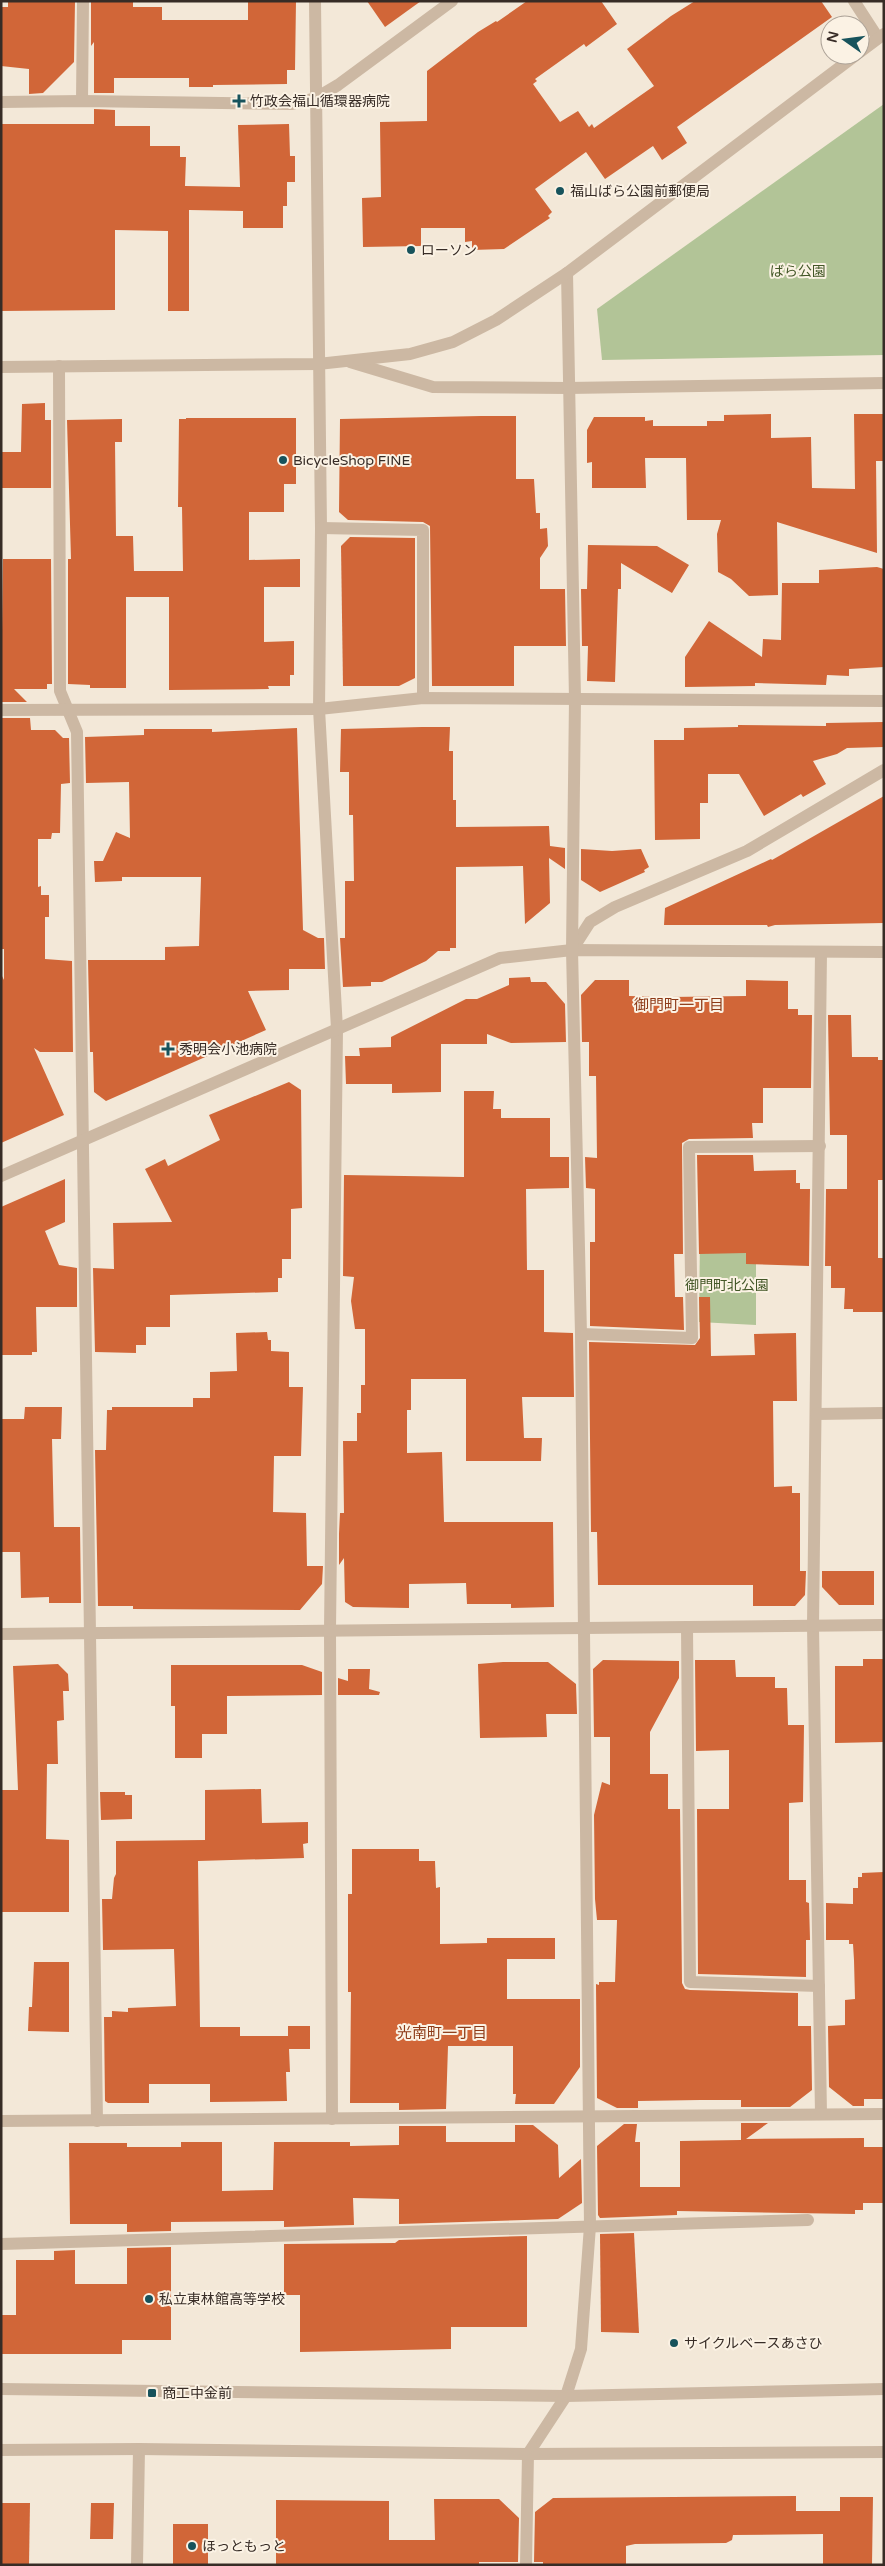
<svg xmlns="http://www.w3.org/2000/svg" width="885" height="2566" viewBox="0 0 885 2566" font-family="'Varela Round','Noto Sans JP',sans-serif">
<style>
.green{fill:#b2c497}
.building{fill:#d16638}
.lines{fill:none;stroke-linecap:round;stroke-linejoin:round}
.minor{stroke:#ccb8a3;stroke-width:12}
.tertiary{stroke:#ccb8a3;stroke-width:12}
.poi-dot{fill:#17535c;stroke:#fbf2e4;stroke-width:2}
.labels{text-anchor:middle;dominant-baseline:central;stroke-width:4;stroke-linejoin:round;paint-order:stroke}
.poi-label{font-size:14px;fill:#372c26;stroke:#fbf2e4;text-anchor:start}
.park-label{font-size:14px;fill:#435727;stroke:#fbf2e4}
.neighbourhood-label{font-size:15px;fill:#8d3a17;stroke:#fbf2e4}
</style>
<rect width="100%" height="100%" fill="#f3e8d8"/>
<g class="green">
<polygon points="884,104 884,355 602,360 597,309"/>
<polygon points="700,1236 756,1247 756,1325 699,1322"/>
</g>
<g class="building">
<polygon points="8,1 75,1 74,62 43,93 29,94 29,69 1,66 1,7 8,7"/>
<polygon points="91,1 133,1 133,7 162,7 162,20 248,20 248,1 296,1 295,70 287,70 287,84 213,85 213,87 189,87 189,78 114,78 114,93 94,93 94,42 91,46"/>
<polygon points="367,1 421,1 385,27"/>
<polygon points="527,1 601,1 617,24 586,47 584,44 535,79 537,81 533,84 560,122 578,111 589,127 592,124 594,128 654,86 627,49 671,16 695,1 821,1 832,17 677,127 687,143 662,160 653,146 605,179 586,152 535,189 552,212 548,216 550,218 504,249 472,250 472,241 465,242 465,228 421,228 421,246 363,247 362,198 381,197 380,122 427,121 427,71 478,32 496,21 497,22"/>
<polygon points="94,109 115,110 115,126 150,126 150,146 180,146 180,157 186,157 185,186 240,187 238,125 289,124 290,156 295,156 295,182 287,182 287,206 283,206 283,228 243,228 243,211 189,210 189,311 168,311 168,231 115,230 115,310 1,311 1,124 94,124"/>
<polygon points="45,403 45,420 51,420 51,488 1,488 1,452 21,452 22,404"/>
<polygon points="771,414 771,438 811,437 812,488 855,489 854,414 884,414 884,461 876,461 877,553 777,522 778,595 749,596 731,579 718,572 717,534 721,520 687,520 686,458 645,458 646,488 592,488 592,462 587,463 587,430 594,417 645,417 645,421 653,420 653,426 707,426 707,421 724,421 724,415"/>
<polygon points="481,416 516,416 516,479 534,479 536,513 540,513 540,529 547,528 548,546 540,558 540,589 565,589 566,646 514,646 514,686 432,686 430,526 423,522 348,520 339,512 340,419"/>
<polygon points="186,418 296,418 296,484 284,484 284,512 249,512 249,560 300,559 300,587 264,587 264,642 294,641 294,675 290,675 290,686 268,686 269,689 169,690 169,597 126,597 126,688 90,688 90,685 68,684 68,559 71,559 67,420 122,419 122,442 115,442 116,536 133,536 134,571 183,571 182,507 178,507 179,419 186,419"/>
<polygon points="350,537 415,538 415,678 399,686 343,686 341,546"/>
<polygon points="588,545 657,546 689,565 672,593 621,563 621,589 618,589 615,682 587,681 588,646 582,646 581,589 587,589"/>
<polygon points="3,559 51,559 52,684 47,684 47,689 14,689 27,702 1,702"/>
<polygon points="877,567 884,569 884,667 849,669 849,676 827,675 826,685 755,683 755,686 685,687 685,657 709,621 762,657 763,639 781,640 782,583 819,583 819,570"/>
<polygon points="1,718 30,718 31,730 55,730 63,738 69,738 70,783 61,784 60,833 52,833 51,839 38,839 38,887 41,886 41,895 49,895 49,917 45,917 45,959 72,961 73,1052 40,1052 34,1048 64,1115 1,1143 1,974 4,980 4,949 1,949"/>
<polygon points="884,722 884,747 847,748 837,754 813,761 826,784 803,797 801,794 764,816 739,774 708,774 708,803 700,803 700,839 655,840 654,740 684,740 684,728 738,727 738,725 826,726 826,723"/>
<polygon points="422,727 450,727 449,751 453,751 453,800 456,800 456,827 549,826 550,846 565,848 565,869 549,858 550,903 525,924 523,866 456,867 456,948 450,948 450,951 438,951 426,961 382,982 371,982 371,986 343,987 340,938 345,938 345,881 354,881 353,815 349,815 349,772 340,772 341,729"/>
<polygon points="297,728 303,930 318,938 324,938 325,969 289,969 289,990 248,991 266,1030 106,1101 94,1092 93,1052 90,1052 88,960 165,960 165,947 199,946 201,877 122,877 122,881 95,882 94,861 103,861 116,832 130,838 129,782 86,783 85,737 144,735 144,729 212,729 212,732"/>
<polygon points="884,796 884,923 775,925 768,927 767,925 664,925 665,908 771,859 772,860"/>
<polygon points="581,849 612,851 641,849 649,867 644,870 645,872 600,892 581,880"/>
<polygon points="530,977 531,982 546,982 565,1004 566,1042 511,1043 487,1034 487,1044 441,1044 441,1092 392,1093 392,1084 346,1084 345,1056 360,1056 359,1048 391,1047 391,1037 466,999 477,999 509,985 509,978"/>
<polygon points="595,980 629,980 629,996 670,997 746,996 746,980 788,981 788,1009 798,1009 798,1015 812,1015 811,1088 763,1088 763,1123 752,1123 753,1138 689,1139 682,1143 683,1254 674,1254 675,1297 683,1297 684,1330 590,1326 590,1242 595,1242 595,1189 586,1188 585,1157 597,1158 596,1076 589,1076 589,1042 582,1042 581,995"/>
<polygon points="828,1015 851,1015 852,1057 878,1057 878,1060 884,1060 884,1180 878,1180 878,1258 883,1258 884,1312 853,1312 853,1309 844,1309 845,1288 831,1288 831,1266 825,1266 826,1189 847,1189 847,1135 830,1135"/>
<polygon points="289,1082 301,1090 302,1208 291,1209 291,1259 282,1259 282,1278 278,1278 278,1292 170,1295 170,1327 146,1327 146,1345 136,1345 136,1353 95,1352 93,1268 114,1269 113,1223 172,1222 145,1169 165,1159 168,1166 220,1140 209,1115"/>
<polygon points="464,1091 494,1091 493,1109 501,1109 501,1118 550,1118 550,1157 569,1157 569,1188 526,1189 527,1270 544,1270 544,1332 573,1333 574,1397 522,1397 524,1438 542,1438 541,1461 466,1461 466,1379 411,1379 411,1410 407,1410 407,1453 442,1452 444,1522 553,1522 554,1607 511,1608 511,1604 467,1604 466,1583 409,1584 409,1608 353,1607 345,1602 344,1558 339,1565 339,1534 340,1513 344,1513 343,1441 357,1441 357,1413 361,1413 361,1385 365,1385 365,1329 355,1329 351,1301 354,1277 343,1276 344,1175 464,1177"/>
<polygon points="697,1155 753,1155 754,1171 796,1170 796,1183 800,1183 800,1189 810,1189 809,1266 746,1264 746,1253 699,1254"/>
<polygon points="65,1179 65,1222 45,1231 59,1265 77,1268 77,1307 36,1307 37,1352 32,1352 32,1355 1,1355 1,1207"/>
<polygon points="699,1297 710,1297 711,1356 755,1355 754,1334 796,1333 797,1401 773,1401 774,1487 792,1486 792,1493 800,1493 800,1571 806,1571 805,1595 795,1606 753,1606 753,1585 598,1585 597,1532 591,1532 589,1342 695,1345 700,1338"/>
<polygon points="267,1332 268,1340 271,1340 271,1351 289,1352 289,1387 303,1387 301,1456 274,1456 273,1512 306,1513 307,1566 323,1566 322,1584 300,1610 133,1609 133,1606 98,1606 95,1450 106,1450 107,1410 112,1410 112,1407 193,1407 193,1398 210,1398 210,1372 237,1371 236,1333"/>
<polygon points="25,1407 62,1407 61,1439 52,1439 54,1527 80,1527 81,1603 49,1603 49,1597 21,1598 20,1552 1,1552 1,1419 24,1419"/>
<polygon points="822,1571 874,1571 874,1605 839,1605 822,1587"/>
<polygon points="863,1659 884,1659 884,1742 835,1743 835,1666 863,1666"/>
<polygon points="603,1660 679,1661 679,1678 650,1732 650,1774 668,1774 668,1809 680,1809 682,1983 685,1989 690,1990 798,1993 798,2026 811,2026 812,2090 790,2107 741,2107 741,2100 700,2100 638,2101 638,2108 617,2108 597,2098 596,1984 599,1985 599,1982 615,1982 617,1920 597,1920 595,1899 594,1815 602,1782 610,1785 610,1737 594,1737 593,1669"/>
<polygon points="695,1660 735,1660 736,1677 775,1677 775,1688 787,1688 788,1725 804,1725 803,1802 789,1803 789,1880 806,1880 806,1902 809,1903 810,1940 806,1940 806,1977 698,1974 697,1809 729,1809 729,1750 696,1751"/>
<polygon points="503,1662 548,1662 576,1684 577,1714 546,1714 547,1737 480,1738 478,1664"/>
<polygon points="58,1664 68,1674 69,1691 63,1691 64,1720 57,1721 58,1764 47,1764 46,1839 69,1840 69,1912 1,1912 1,1790 18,1790 13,1666"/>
<polygon points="171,1665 302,1665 322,1672 322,1695 227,1696 227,1734 202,1734 202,1758 175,1758 175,1706 171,1706"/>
<polygon points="348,1669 370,1669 369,1689 380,1692 379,1695 338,1695 338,1678 348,1681"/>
<polygon points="261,1789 262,1823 308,1822 308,1843 303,1844 304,1858 198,1861 200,2027 240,2027 240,2036 288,2036 288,2026 310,2026 310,2049 289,2049 290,2072 286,2072 287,2101 210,2102 210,2084 149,2084 149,2103 108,2103 105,2101 104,2017 112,2017 112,2011 128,2012 128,2008 176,2006 174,1949 103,1950 102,1899 112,1899 114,1878 116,1874 116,1841 205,1840 205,1790"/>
<polygon points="100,1792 125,1792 125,1795 132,1795 132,1819 101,1820"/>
<polygon points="352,1849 419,1849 419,1861 435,1861 436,1888 440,1887 440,1944 487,1943 487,1938 555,1938 555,1959 507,1959 507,1999 580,1999 580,2067 554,2104 515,2104 516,2094 513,2094 513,2046 448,2046 446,2109 399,2110 399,2103 350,2103 351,1992 348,1992 348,1894 352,1894"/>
<polygon points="884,1872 884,2099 864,2099 864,2106 853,2106 829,2087 828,2026 845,2025 845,2000 855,1999 854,1960 853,1944 849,1944 849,1940 826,1940 826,1903 853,1904 853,1888 858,1888 858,1877 862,1877 862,1873"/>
<polygon points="34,1962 69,1962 69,2032 28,2031 29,2007 32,2007"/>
<polygon points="741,2123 768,2123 746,2139 864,2138 864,2147 884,2147 883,2203 863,2203 863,2210 855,2210 855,2214 677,2211 677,2215 600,2218 598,2215 597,2146 624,2124 637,2124 635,2142 640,2142 640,2187 680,2187 680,2141 741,2140"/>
<polygon points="515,2125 533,2125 558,2145 559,2178 581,2159 582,2203 558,2219 399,2224 399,2199 353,2198 354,2225 284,2227 284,2221 171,2222 171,2231 127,2232 127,2224 70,2224 69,2143 127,2143 127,2147 181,2147 181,2142 222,2142 222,2191 273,2190 274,2142 350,2142 350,2146 399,2145 399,2126 446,2126 446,2142 515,2142"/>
<polygon points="634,2233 639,2333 601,2332 600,2234"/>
<polygon points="527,2236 527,2327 451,2327 451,2349 300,2352 300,2295 284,2295 284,2244 395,2243 399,2240"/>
<polygon points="171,2247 171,2340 122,2340 122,2354 1,2354 1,2315 16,2315 16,2260 54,2260 54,2251 75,2250 75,2284 127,2284 127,2248"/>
<polygon points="796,2496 796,2511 840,2511 840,2497 873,2497 872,2565 823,2565 823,2534 733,2535 732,2540 726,2543 635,2544 626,2546 626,2565 543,2565 543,2562 534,2562 535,2512 553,2498"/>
<polygon points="434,2499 499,2499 519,2518 518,2562 479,2562 479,2565 276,2565 276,2500 389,2501 389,2540 435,2540"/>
<polygon points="1,2503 30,2503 29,2565 1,2565"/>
<polygon points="91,2503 114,2503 113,2539 90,2539"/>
<rect x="173" y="2524" width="35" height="41"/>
</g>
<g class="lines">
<g class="minor">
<polyline points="315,1 321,528 319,709 337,1029 330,1630 332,2119"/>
<polyline points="854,1 878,38"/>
<polyline points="82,101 83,1"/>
<polyline points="1,102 82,101 292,104 316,98 338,85 452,1"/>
<polyline points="350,362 433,387 568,388 884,383"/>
<polyline points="59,366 60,691 77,732 97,2121"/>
<polyline points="321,528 423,530 423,698"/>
<polyline points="1,710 319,709 423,698 884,701"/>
<polyline points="572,950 590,922 615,907 747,851 884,770"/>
<polyline points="821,952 813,1626 821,2114"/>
<polyline points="1,1176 500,958 572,950 884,952"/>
<polyline points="581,1334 692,1338 689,1147 820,1146"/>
<polyline points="816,1414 884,1413"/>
<polyline points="687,1627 690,1982 819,1986"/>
<polyline points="1,2121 884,2114"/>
<polyline points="1,2244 808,2220"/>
<polyline points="137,2565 139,2449"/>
<polyline points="526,2565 528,2454 566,2396 581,2349 590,2226 581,1334 572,950 575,699 567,273"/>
</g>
<g class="tertiary">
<polyline points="860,52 884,34"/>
<polyline points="1,367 318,364 410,354 453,342 496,320 567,273 856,55"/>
<polyline points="1,1634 884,1625"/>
<polyline points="1,2389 566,2396 884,2389"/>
<polyline points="1,2450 139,2449 528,2454 884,2452"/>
</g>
</g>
<g class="poi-dot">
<path d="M236.5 93.5h5v5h5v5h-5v5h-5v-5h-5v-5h5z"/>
<circle cx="560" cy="191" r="5"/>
<circle cx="411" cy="250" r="5"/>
<circle cx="283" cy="460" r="5"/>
<path d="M165.5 1041.5h5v5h5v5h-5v5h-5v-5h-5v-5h5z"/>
<circle cx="149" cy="2299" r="5"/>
<circle cx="674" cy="2343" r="5"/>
<rect x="147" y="2388" width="10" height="10" rx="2.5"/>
<circle cx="192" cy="2546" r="5"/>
</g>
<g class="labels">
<g class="poi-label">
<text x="250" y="101">竹政会福山循環器病院</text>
<text x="570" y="191">福山ばら公園前郵便局</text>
<text x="421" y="250">ローソン</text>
<text x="293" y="460">BicycleShop FINE</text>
<text x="179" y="1049">秀明会小池病院</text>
<text x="159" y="2299">私立東林館高等学校</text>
<text x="684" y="2343">サイクルベースあさひ</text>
<text x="162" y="2393">商工中金前</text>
<text x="202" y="2546">ほっともっと</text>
</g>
<g class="park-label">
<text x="798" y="271">ばら公園</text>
<text x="727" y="1285">御門町北公園</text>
</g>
<g class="neighbourhood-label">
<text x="679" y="1005">御門町一丁目</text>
<text x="442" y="2033">光南町一丁目</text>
</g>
</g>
<rect width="885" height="2566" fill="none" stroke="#372c26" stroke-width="5"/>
<g transform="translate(845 40) rotate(284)"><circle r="24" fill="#fbf2e4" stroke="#ada398"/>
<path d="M0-4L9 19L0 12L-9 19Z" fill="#17535c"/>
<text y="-8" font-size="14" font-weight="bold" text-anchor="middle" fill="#372c26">N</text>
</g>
</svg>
